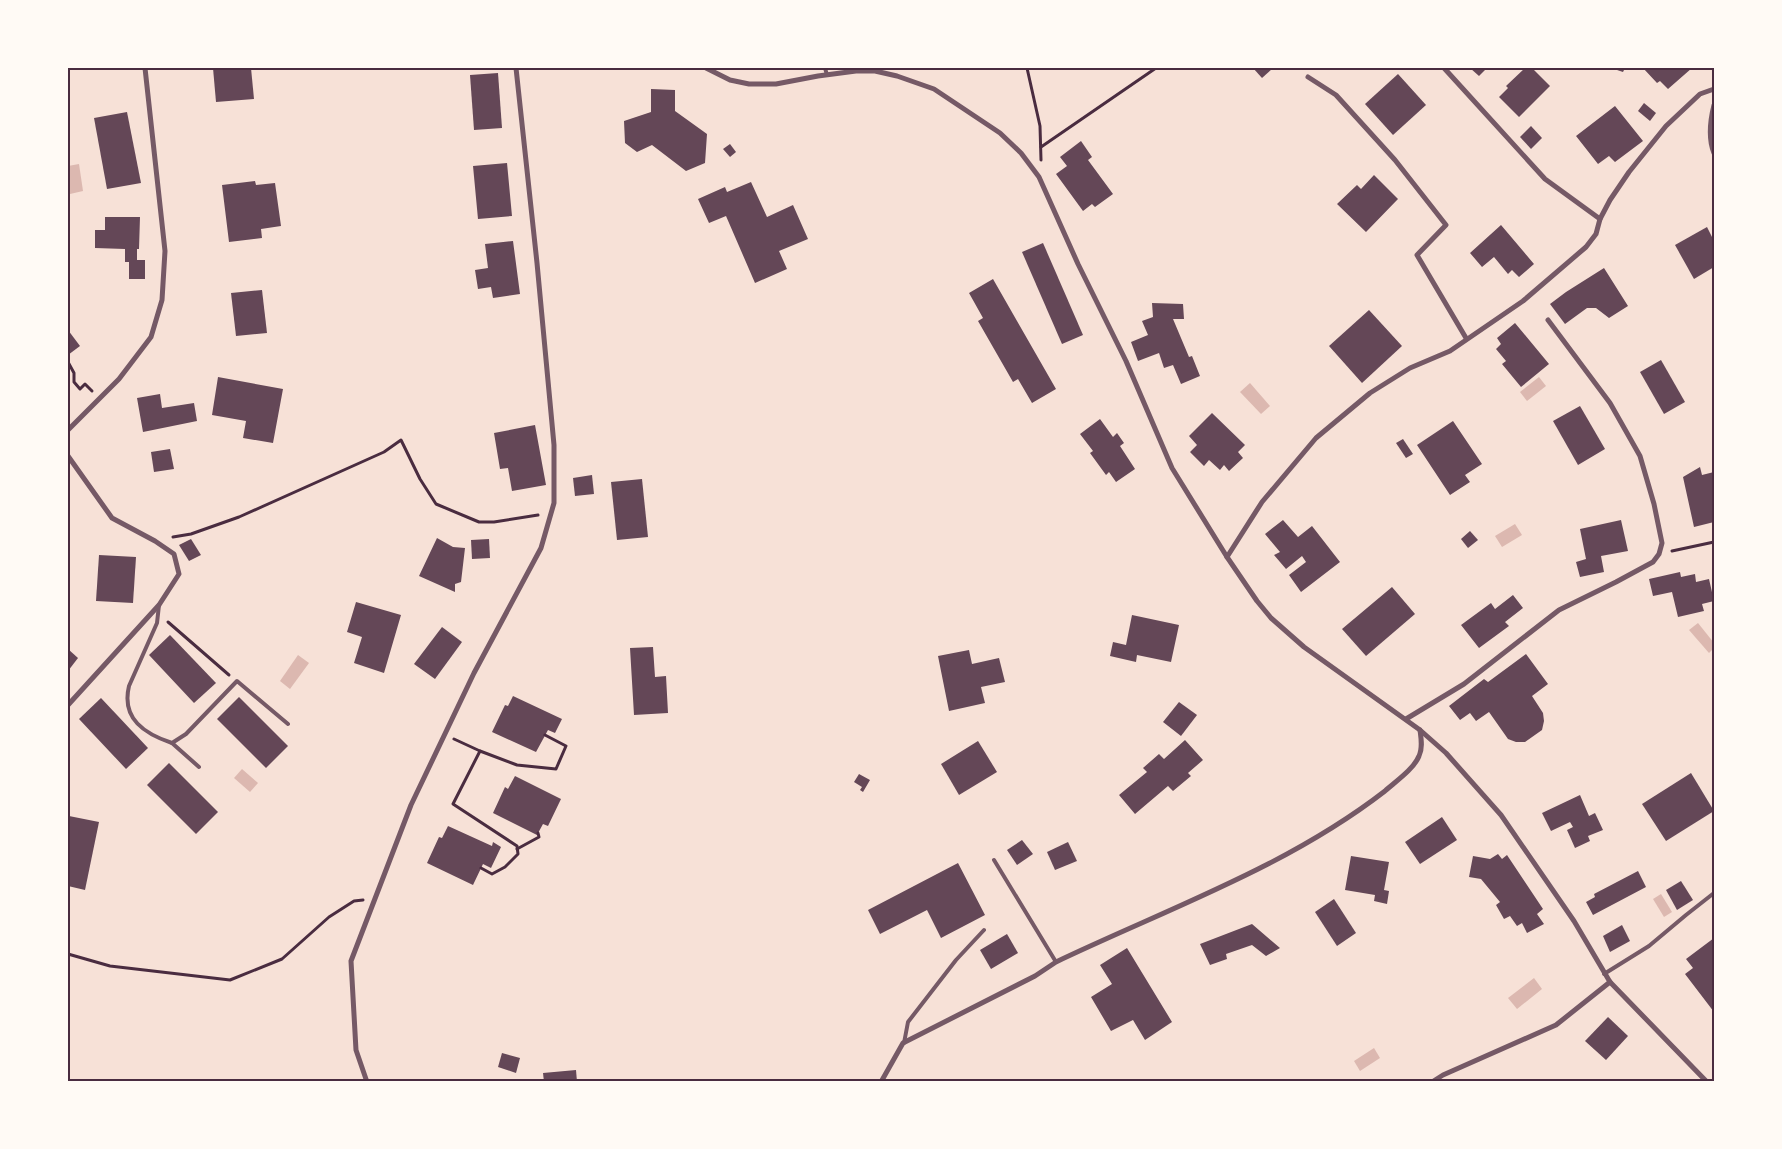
<svg xmlns="http://www.w3.org/2000/svg" width="1782" height="1149" viewBox="0 0 1782 1149" font-family="Literata,serif">
<style>
.water{fill:#dcb8b0}
.building{fill:#644757}
.lines{fill:none;stroke-linecap:round;stroke-linejoin:round}
.path{stroke:#4a2c40;stroke-width:3}
.service{stroke:#755966;stroke-width:4}
.minor{stroke:#755966;stroke-width:5}
.neatline{fill:none;stroke:#4a2c40;stroke-width:2}
</style>
<rect width="100%" height="100%" fill="#f7e1d7"/>
<g class="water">
<polygon points="79,164 83,191 70,194 68,166"/>
<polygon points="1539,377 1546,386 1527,401 1520,392"/>
<polygon points="1250,383 1270,406 1261,414 1240,392"/>
<polygon points="1515,524 1522,535 1502,547 1495,536"/>
<polygon points="1698,623 1714,643 1714,648 1709,653 1689,630"/>
<polygon points="298,655 309,663 290,689 280,681"/>
<polygon points="242,769 258,783 250,792 234,778"/>
<polygon points="1661,894 1672,912 1664,917 1653,899"/>
<polygon points="1534,978 1542,989 1517,1009 1508,998"/>
<polygon points="1374,1048 1380,1058 1360,1071 1354,1061"/>
</g>
<g class="building">
<polygon points="213,68 251,68 254,99 216,102"/>
<polygon points="1253,68 1273,68 1262,78"/>
<polygon points="1470,68 1487,68 1479,76"/>
<polygon points="1525,68 1532,68 1550,86 1519,117 1499,97 1508,88 1506,86"/>
<polygon points="1611,68 1625,68 1623,72"/>
<polygon points="1643,68 1692,68 1668,89 1660,81 1657,83"/>
<polygon points="498,73 502,128 474,130 470,75"/>
<polygon points="1398,74 1426,105 1393,135 1365,104"/>
<polygon points="651,89 675,90 675,111 707,134 705,163 686,171 652,145 637,152 625,143 624,121 651,112"/>
<polygon points="1644,103 1656,113 1650,121 1638,111"/>
<polygon points="1615,106 1643,141 1615,162 1609,156 1598,164 1576,136"/>
<polygon points="127,112 141,183 107,189 94,118"/>
<polygon points="1531,126 1542,138 1531,149 1520,137"/>
<polygon points="1081,141 1092,157 1088,160 1113,194 1095,207 1092,204 1083,211 1056,174 1067,166 1060,157"/>
<polygon points="730,144 736,152 730,157 723,149"/>
<polygon points="507,163 512,216 478,219 473,166"/>
<polygon points="1374,175 1398,199 1366,232 1337,204 1357,185 1361,189"/>
<polygon points="255,181 256,185 275,183 281,226 261,229 262,238 229,242 222,185"/>
<polygon points="751,182 767,217 793,205 808,239 779,251 787,269 755,283 726,216 709,223 698,199 725,187 727,192"/>
<polygon points="105,217 140,217 139,249 137,249 137,260 145,260 145,279 129,279 129,262 125,262 125,249 95,248 95,230 105,230"/>
<polygon points="1501,225 1534,264 1519,277 1512,270 1508,274 1494,257 1482,267 1470,253"/>
<polygon points="1707,227 1714,241 1714,267 1694,279 1675,245"/>
<polygon points="513,241 520,294 493,298 491,287 478,289 475,270 488,268 485,244"/>
<polygon points="1043,243 1083,335 1062,344 1022,252"/>
<polygon points="1604,268 1628,306 1609,318 1596,308 1587,308 1565,324 1550,304 1566,292"/>
<polygon points="993,279 1056,389 1032,403 1018,379 1013,382 978,321 983,318 969,293"/>
<polygon points="262,290 267,333 236,336 231,293"/>
<polygon points="1152,303 1183,304 1184,319 1173,319 1189,357 1192,356 1200,376 1181,384 1173,365 1164,368 1159,353 1138,361 1131,342 1148,335 1142,321 1153,317"/>
<polygon points="1369,310 1402,346 1362,383 1329,346"/>
<polygon points="1515,323 1549,364 1521,387 1502,364 1506,361 1496,349 1501,344 1497,338"/>
<polygon points="68,330 80,346 68,355"/>
<polygon points="1661,360 1685,402 1664,414 1640,372"/>
<polygon points="218,377 283,389 273,443 243,438 246,421 212,415"/>
<polygon points="160,394 162,408 194,403 197,421 143,432 137,398"/>
<polygon points="1580,406 1605,449 1578,465 1553,421"/>
<polygon points="1212,413 1245,445 1238,452 1243,458 1229,471 1224,465 1220,470 1209,460 1204,466 1190,452 1197,445 1189,436"/>
<polygon points="1100,419 1113,437 1117,433 1124,443 1120,446 1135,469 1116,482 1109,472 1106,475 1090,453 1093,451 1080,434"/>
<polygon points="1453,421 1482,464 1465,475 1470,482 1450,495 1417,445"/>
<polygon points="535,425 546,485 512,491 508,468 500,469 494,433"/>
<polygon points="1403,439 1413,454 1406,458 1396,443"/>
<polygon points="170,449 174,469 154,472 151,452"/>
<polygon points="1700,467 1702,475 1714,472 1714,522 1694,527 1683,477"/>
<polygon points="592,475 594,494 575,496 573,478"/>
<polygon points="642,479 648,537 617,540 611,482"/>
<polygon points="1283,520 1298,537 1312,526 1340,562 1301,592 1289,575 1306,562 1302,556 1286,569 1274,555 1280,552 1265,534"/>
<polygon points="1621,520 1628,551 1601,556 1604,572 1580,577 1576,562 1586,559 1580,529"/>
<polygon points="1470,531 1478,540 1468,548 1461,539"/>
<polygon points="437,538 453,547 465,548 461,582 455,584 455,592 419,576"/>
<polygon points="191,539 201,555 189,561 179,545"/>
<polygon points="489,539 490,558 472,559 471,540"/>
<polygon points="99,555 136,557 133,603 96,601"/>
<polygon points="1680,572 1681,577 1695,574 1696,582 1709,579 1714,601 1702,604 1704,611 1678,617 1672,592 1653,596 1649,579"/>
<polygon points="1392,587 1415,614 1366,656 1342,629"/>
<polygon points="1513,595 1523,608 1505,622 1509,626 1479,648 1461,625 1491,603 1495,609"/>
<polygon points="356,602 401,615 384,673 354,663 362,637 347,632"/>
<polygon points="1132,615 1179,625 1171,662 1137,655 1136,662 1110,656 1113,642 1126,645"/>
<polygon points="442,627 462,642 435,679 414,664"/>
<polygon points="170,635 216,683 194,703 149,655"/>
<polygon points="653,647 655,677 666,676 668,713 634,715 630,648"/>
<polygon points="68,649 78,658 68,671"/>
<polygon points="969,650 972,664 999,658 1005,682 981,687 985,703 949,711 938,656"/>
<polygon points="1526,654 1548,684 1532,696 1543,713 1544,721 1542,730 1525,742 1516,742 1508,739 1489,712 1476,721 1470,713 1460,720 1449,706 1484,679 1488,682"/>
<polygon points="513,696 562,719 555,733 548,730 536,752 492,732 505,705 508,706"/>
<polygon points="239,697 288,746 266,768 217,719"/>
<polygon points="101,698 148,748 126,769 79,719"/>
<polygon points="1179,702 1197,715 1181,736 1163,722"/>
<polygon points="1185,740 1203,760 1188,773 1191,776 1173,791 1168,786 1135,814 1119,795 1147,772 1143,768 1159,754 1164,759"/>
<polygon points="978,741 997,772 959,795 941,764"/>
<polygon points="169,763 218,812 196,834 147,785"/>
<polygon points="1691,773 1714,811 1666,841 1642,804"/>
<polygon points="859,774 870,780 863,792 860,790 862,787 854,782"/>
<polygon points="515,776 561,799 548,826 543,824 537,835 493,813 505,787 508,789"/>
<polygon points="1580,795 1589,816 1595,813 1603,830 1588,836 1590,841 1575,848 1567,830 1573,827 1570,822 1551,831 1542,813"/>
<polygon points="69,816 99,822 85,890 68,886 68,818"/>
<polygon points="1442,817 1457,840 1420,864 1405,842"/>
<polygon points="448,826 492,846 493,842 501,847 491,868 483,864 473,885 427,863 439,837 442,838"/>
<polygon points="1022,840 1033,854 1017,865 1007,850"/>
<polygon points="1068,842 1077,861 1055,870 1047,852"/>
<polygon points="1498,854 1502,859 1507,855 1543,909 1537,914 1544,924 1527,933 1522,923 1517,926 1510,916 1504,919 1496,905 1500,902 1481,879 1469,877 1473,856 1490,859"/>
<polygon points="1351,856 1389,862 1384,890 1389,891 1387,904 1374,901 1375,895 1345,890"/>
<polygon points="958,863 985,915 941,938 927,910 880,934 868,910"/>
<polygon points="1638,871 1646,887 1593,915 1586,902 1595,897 1594,894"/>
<polygon points="1681,881 1693,900 1677,910 1666,890"/>
<polygon points="1334,899 1356,933 1337,946 1315,912"/>
<polygon points="1252,924 1280,948 1266,956 1252,945 1226,954 1227,959 1210,965 1200,944"/>
<polygon points="1622,925 1630,941 1610,952 1603,936"/>
<polygon points="1007,934 1018,953 991,969 980,950"/>
<polygon points="1714,938 1714,1012 1685,974 1693,968 1686,959"/>
<polygon points="1127,948 1172,1022 1145,1040 1133,1020 1111,1031 1091,997 1112,984 1100,965"/>
<polygon points="1608,1017 1628,1036 1606,1060 1585,1041"/>
<polygon points="502,1053 520,1058 516,1073 498,1067"/>
<polygon points="576,1070 577,1082 544,1082 543,1073"/>
</g>
<g class="lines">
<g class="path">
<polyline points="1027,68 1040,126 1041,160"/>
<polyline points="1041,147 1156,68"/>
<polyline points="68,362 74,373 74,382 80,389 85,384 92,391"/>
<polyline points="173,537 191,534 239,517 384,452 401,440 420,479 436,504 479,522 494,522 538,515"/>
<polyline points="1672,551 1714,542"/>
<polyline points="168,622 229,675"/>
<polyline points="454,739 480,751 453,804 517,846 518,854 505,867 492,874 481,868"/>
<polyline points="480,751 517,765 556,769 566,746 545,735"/>
<polyline points="517,849 539,837 538,833"/>
<polyline points="68,954 110,966 230,980 282,959 329,917 354,901 363,900"/>
</g>
<g class="service">
<polyline points="825,68 827,75"/>
<path d="M 159,605 L 157,623 L 129,686 C 121,719 145,734 172,743 L 186,734 L 237,681 L 288,724"/>
<polyline points="172,743 199,767"/>
<polyline points="994,860 1056,962"/>
<polyline points="1604,974 1649,946 1686,915 1714,893"/>
<polyline points="904,1043 908,1022 956,960 984,930"/>
</g>
<g class="minor">
<polyline points="706,68 730,80 749,84 776,84 818,76 856,71 875,71 897,76 934,89 1000,133 1021,153 1039,177 1078,264 1126,361 1172,468 1227,557 1257,601 1271,618 1304,647 1420,730 1446,753 1501,815 1574,921 1610,982 1707,1082"/>
<polyline points="1444,68 1545,179 1600,219"/>
<polyline points="1308,77 1336,95 1395,160 1446,225 1417,255 1466,338"/>
<path d="M 1714,105 C 1710,121 1708,138 1714,153"/>
<polyline points="68,430 119,379 151,337 162,300 165,251 145,68"/>
<polyline points="68,456 112,518 155,541 174,554 179,574 159,605 68,705"/>
<polyline points="1227,557 1262,502 1316,438 1370,393 1410,368 1450,351 1523,301 1586,247 1596,234 1600,219 1610,200 1629,172 1666,126 1700,94 1714,89"/>
<polyline points="1406,719 1464,684 1559,610 1616,582 1653,562 1659,554 1662,543 1654,504 1640,456 1610,403 1548,320"/>
<polyline points="367,1082 356,1050 351,961 411,805 474,673 541,548 554,503 554,445 537,263 516,68"/>
<path d="M 881,1082 L 903,1043 L 1035,976 L 1056,962 C 1167,909 1287,867 1385,791 C 1395,782 1414,769 1419,756 C 1423,748 1421,738 1420,730"/>
<polyline points="1432,1082 1443,1075 1556,1025 1610,982"/>
</g>
</g>
<rect width="1782" height="1149" fill="none" stroke="#fffaf5" stroke-width="138"/>
<rect x="69" y="69" width="1644" height="1011" class="neatline"/>
</svg>
